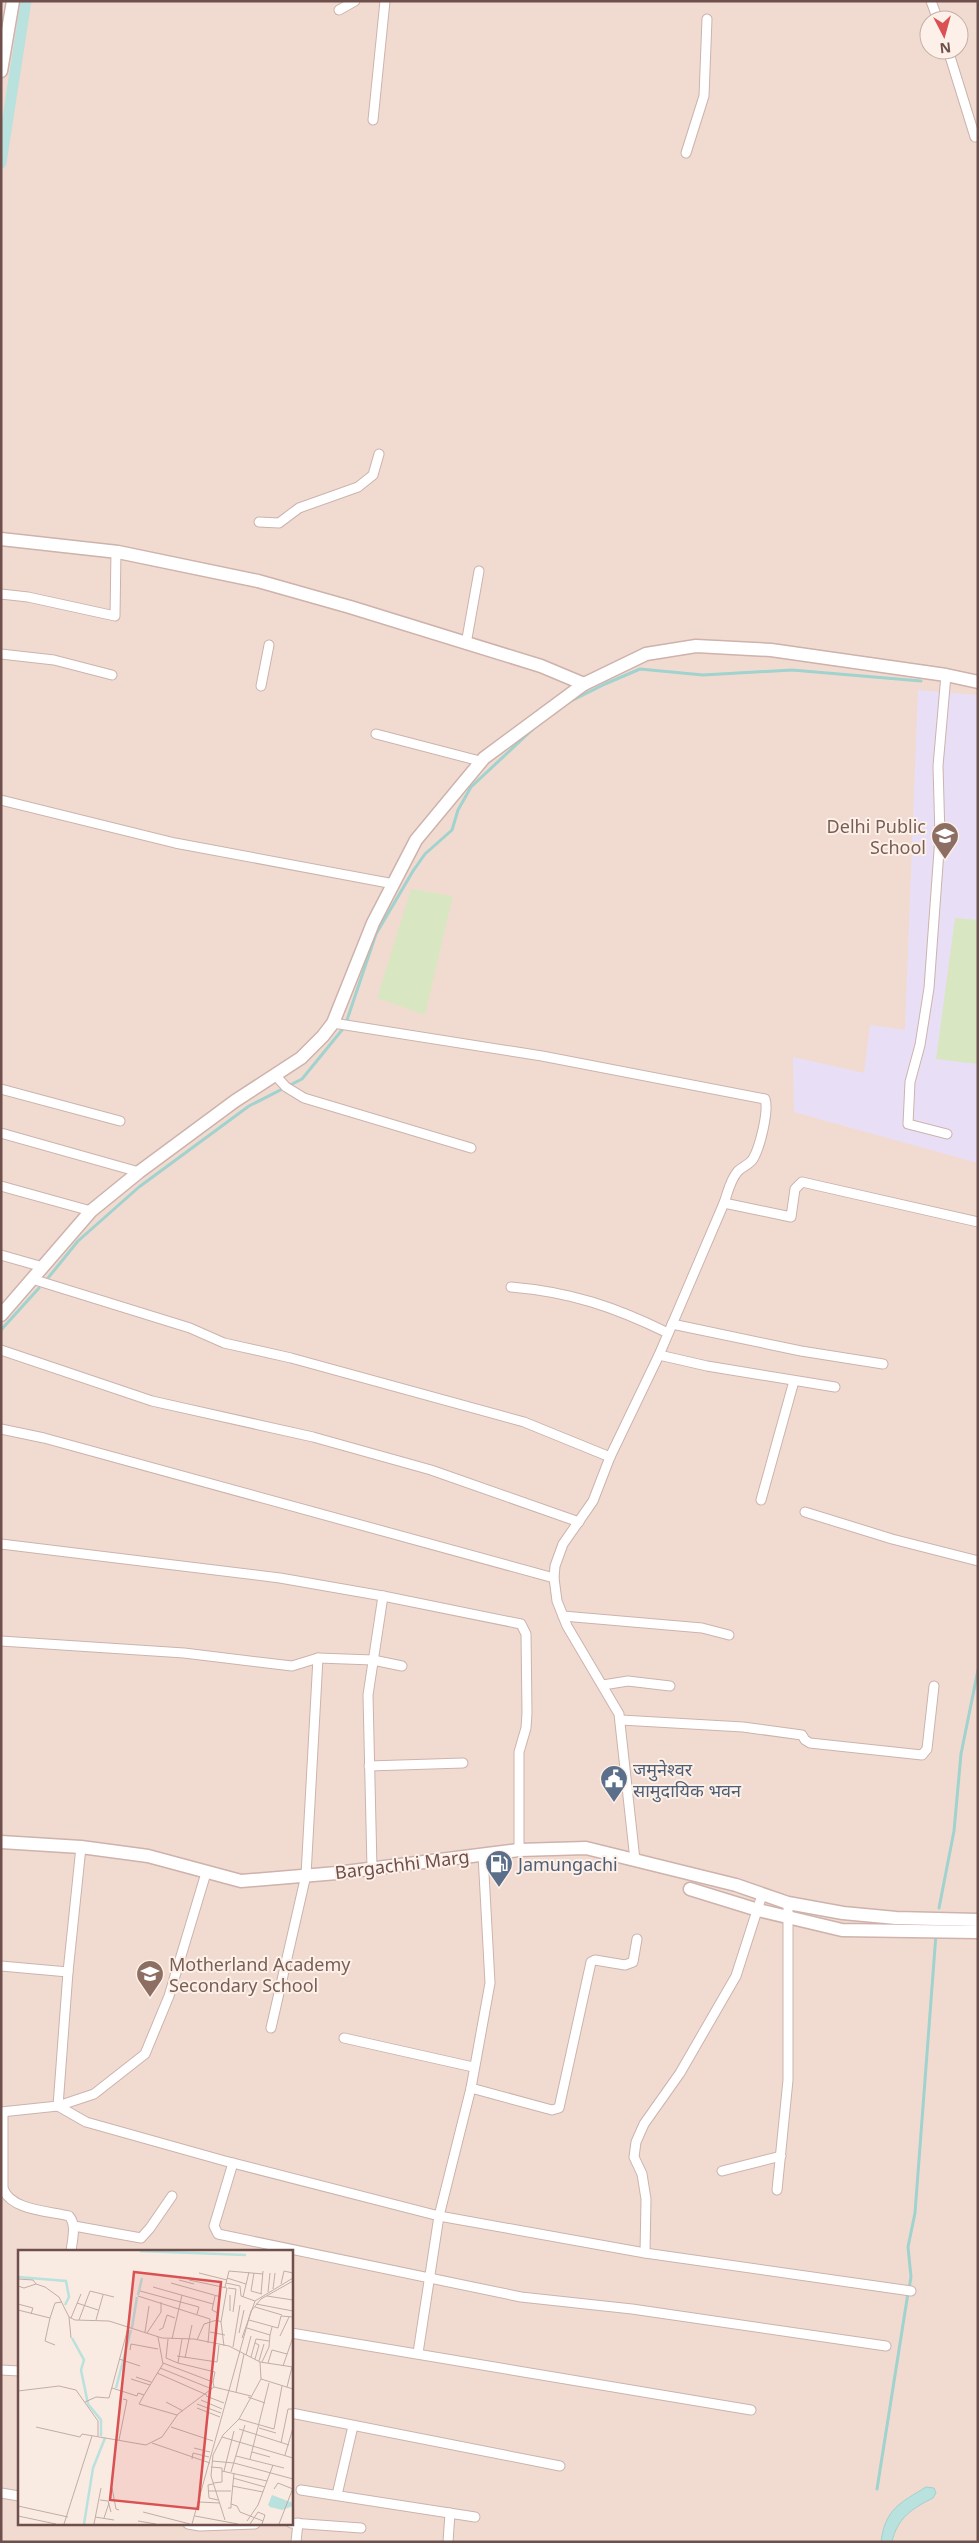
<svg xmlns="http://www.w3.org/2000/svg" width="979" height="2543" viewBox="0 0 979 2543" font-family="'Noto Sans','Noto Sans Devanagari',sans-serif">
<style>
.residential{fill:#f1dbd1;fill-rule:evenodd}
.education{fill:#e8dff6}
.green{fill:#d9e6c2}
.water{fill:#b9e1dd;stroke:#a0d2ce}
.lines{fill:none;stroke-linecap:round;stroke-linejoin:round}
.stream{stroke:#a0d2ce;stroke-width:3}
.canal{stroke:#b9e1dd;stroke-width:11}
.street-casing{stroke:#ccb3ad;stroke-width:11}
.secondary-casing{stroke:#ceb2ab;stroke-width:15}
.street{stroke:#fff;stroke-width:9}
.secondary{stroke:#fff;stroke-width:12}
.labels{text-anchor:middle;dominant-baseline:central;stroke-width:4;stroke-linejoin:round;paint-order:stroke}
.education-label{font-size:18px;fill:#785e54;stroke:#fdf0e8;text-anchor:end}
.service-label{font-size:18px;fill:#4e5e75;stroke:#fdf0e8;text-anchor:start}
.street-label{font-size:18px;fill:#6f4f4b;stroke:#fdf0e8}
.inset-river{fill:none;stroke:#b9e1dd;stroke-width:2.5}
.inset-road{fill:none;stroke:#c2ada6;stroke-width:1}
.view{fill:#da5153;fill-opacity:0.15;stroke:#da5153;stroke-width:2.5}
.inset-edge{fill:none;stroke:#6f4f4b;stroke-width:2.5}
</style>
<rect width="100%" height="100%" fill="#faebe2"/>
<path class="residential" d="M 1,1 L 978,1 L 978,2542 L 1,2542 ZM 929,20 L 959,20 L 959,50 L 929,50 ZM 19,2252 L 291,2252 L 291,2524 L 19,2524 Z"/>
<polygon class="education" points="918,690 978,695 978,1163 794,1112 793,1057 864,1073 870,1025 905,1030"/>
<g class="green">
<polygon points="411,889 453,896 425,1015 377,998"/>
<polygon points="955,918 978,920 978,1064 936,1059"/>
</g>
<path class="water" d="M 926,2487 L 934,2488 L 936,2493 L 933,2498 C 913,2508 897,2518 892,2542 L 881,2542 C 885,2509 900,2503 926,2487 Z"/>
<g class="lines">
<g class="stream">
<polyline points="567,703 605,684 640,669 703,675 792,670 921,681"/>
<polyline points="347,1020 376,934 413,871 425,854 452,830 458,810 471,787 533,729"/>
<polyline points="48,1278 78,1241 139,1187 249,1106 302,1079 342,1030"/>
<polyline points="1,1330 39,1288"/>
<polyline points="939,1908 954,1831 961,1754 978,1670"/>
<polyline points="909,2289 911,2277 908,2247 915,2213 936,1934"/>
<polyline points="877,2489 908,2293"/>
</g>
<polyline class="canal" points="1,163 26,1"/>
<defs>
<g id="street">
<polyline points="931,1 938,20"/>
<polyline points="339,10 355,1"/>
<polyline points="948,50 975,137"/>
<polyline points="373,120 385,1"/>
<polyline points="686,153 704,96 707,19"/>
<polyline points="259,522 279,523 299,508 358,487 373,475 379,454"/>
<polyline points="1,594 28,597 115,616 116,551"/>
<polyline points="466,644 479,571"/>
<polyline points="1,654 54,660 112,675"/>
<polyline points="946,675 938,766 940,837 929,988 920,1045 910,1082 908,1124 947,1134"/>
<polyline points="261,686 269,645"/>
<polyline points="376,734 480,761"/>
<polyline points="1,800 175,843 394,884"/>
<path d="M 333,1023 L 542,1056 L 765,1099 C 769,1111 760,1147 753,1159 C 749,1165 743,1166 738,1171 C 730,1180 728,1192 724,1203"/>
<polyline points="275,1075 286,1087 304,1098 471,1148"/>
<polyline points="1,1089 120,1121"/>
<polyline points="1,1133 139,1172"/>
<polyline points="1,1186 91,1211"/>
<polyline points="1,1255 43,1267"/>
<polyline points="32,1279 190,1328 224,1343 291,1358 524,1422 610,1457"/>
<path d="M 511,1287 C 571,1292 615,1307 668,1333"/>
<polyline points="672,1324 801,1351 883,1364"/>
<polyline points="1,1350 152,1401 313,1437 431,1470 579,1522"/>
<polyline points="659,1355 707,1366 835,1387"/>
<polyline points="1,1429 44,1438 554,1578"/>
<polyline points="761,1500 794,1381"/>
<polyline points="805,1512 892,1539 978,1561"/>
<polyline points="1,1544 280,1578 383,1596 368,1695 372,1868"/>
<polyline points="383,1596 521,1624 526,1634 527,1713 526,1728 519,1752 519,1850"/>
<polyline points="563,1616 702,1628 729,1635"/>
<polyline points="1,1641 184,1653 292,1666 318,1658 373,1660 402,1666"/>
<polyline points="603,1685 628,1681 670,1686"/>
<polyline points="621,1720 743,1727 802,1735 805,1740 810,1743 922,1755 927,1749 934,1686"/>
<polyline points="369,1766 463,1763"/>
<polyline points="81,1847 68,1972 58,2106 86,2122 225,2161 439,2216 645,2253 911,2291"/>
<polyline points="635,1860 619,1714 567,1626 557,1601 554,1578 555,1566 563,1544 593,1501 610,1457 659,1355 724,1203 791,1217 795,1189 802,1182 978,1222"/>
<polyline points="1,1966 68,1972"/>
<polyline points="271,2028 306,1875 318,1658"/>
<polyline points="344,2038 473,2067"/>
<polyline points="471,2088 552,2110 559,2108 591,1962 595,1960 625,1965 633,1962 637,1939"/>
<polyline points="1,2112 58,2106 94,2094 145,2054 169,1996 206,1873"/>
<path d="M 3,2113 L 3,2188 C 10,2210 48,2211 69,2216 C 77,2225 72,2240 71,2252"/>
<polyline points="233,2163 214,2226 218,2234 521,2297 632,2309 886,2346"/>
<polyline points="722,2171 781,2156"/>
<polyline points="777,2190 788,2080 788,1903"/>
<polyline points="74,2226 141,2238 150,2228 172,2196"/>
<polyline points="645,2253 646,2199 642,2174 634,2157 636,2142 644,2124 680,2073 736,1976 762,1895"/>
<polyline points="291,2333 751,2410"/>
<polyline points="418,2353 439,2216 471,2088 490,1983 483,1855"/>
<polyline points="1,2370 19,2371"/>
<polyline points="291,2413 560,2466"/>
<polyline points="301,2490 475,2517"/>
<polyline points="1,2493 19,2496"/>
<polyline points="337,2495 353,2426"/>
<polyline points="291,2523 361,2528"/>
<polyline points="188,2524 200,2526 255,2524"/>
<polyline points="296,2542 298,2523"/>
<polyline points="448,2542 450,2513"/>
</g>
<g id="secondary">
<polyline points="1,71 13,1"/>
<polyline points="1,539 118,552 258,581 350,607 541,666 584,684"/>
<polyline points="1,1315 91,1211 139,1172 235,1101 301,1058 323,1036 333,1023 373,923 416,840 484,758 584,684 646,654 696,646 771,650 946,675 978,682"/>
<polyline points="1,1842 81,1847 148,1856 241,1881 337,1873 519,1850 586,1848 736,1885 788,1903 843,1913 896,1918 978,1920"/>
<polyline points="690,1889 758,1910 842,1930 978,1932"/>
</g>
</defs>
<use href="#street" class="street-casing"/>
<use href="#secondary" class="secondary-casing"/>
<use href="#street" class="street"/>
<use href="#secondary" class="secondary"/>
</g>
<defs>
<symbol id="school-pin" viewBox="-11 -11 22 30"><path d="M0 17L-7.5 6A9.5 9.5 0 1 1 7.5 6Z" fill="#8d6e63" stroke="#fdf0e8"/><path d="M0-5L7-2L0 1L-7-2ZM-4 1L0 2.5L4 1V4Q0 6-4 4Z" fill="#fff"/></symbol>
<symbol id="civic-pin" viewBox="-11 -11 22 30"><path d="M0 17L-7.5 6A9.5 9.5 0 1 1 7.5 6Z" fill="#5c6f8a" stroke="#fdf0e8"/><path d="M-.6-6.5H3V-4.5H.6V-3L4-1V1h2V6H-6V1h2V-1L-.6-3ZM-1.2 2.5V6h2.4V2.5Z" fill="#fff"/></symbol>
<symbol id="fuel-pin" viewBox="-11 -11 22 30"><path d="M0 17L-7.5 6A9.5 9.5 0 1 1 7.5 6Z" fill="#5c6f8a" stroke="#fdf0e8"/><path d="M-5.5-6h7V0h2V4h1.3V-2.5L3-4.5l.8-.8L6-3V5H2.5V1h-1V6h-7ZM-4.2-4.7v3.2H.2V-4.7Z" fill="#fff"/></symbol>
</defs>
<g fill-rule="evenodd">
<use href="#school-pin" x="929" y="820" width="32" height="43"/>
<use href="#civic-pin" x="598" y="1763" width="32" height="43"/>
<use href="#fuel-pin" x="483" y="1848" width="32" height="43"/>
<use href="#school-pin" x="134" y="1958" width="32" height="43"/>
</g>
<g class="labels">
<g class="education-label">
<text x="926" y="826">Delhi Public<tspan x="926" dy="21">School</tspan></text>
<text x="169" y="1964" text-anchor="start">Motherland Academy<tspan x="169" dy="21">Secondary School</tspan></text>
</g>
<g class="service-label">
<text x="633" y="1769">जमुनेश्वर<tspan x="633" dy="21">सामुदायिक भवन</tspan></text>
<text x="518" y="1864">Jamungachi</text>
</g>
<g class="street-label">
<text transform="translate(402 1864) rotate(-7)">Bargachhi Marg</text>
</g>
</g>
<g transform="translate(18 2250)">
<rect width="275" height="275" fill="#faebe2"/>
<path d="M 254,245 L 275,253 L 275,256 L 264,260 L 252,257 L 250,255 Z" fill="#b9e1dd"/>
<path class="inset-river" d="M 122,1 L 228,5M 0,27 L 48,31 L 51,47 L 47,55M 120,45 L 124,28M 114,78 L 119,47M 54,88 L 66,110 L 63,120 L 70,154 L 83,170 L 83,186M 98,138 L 113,80M 66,274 L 75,218 L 87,188"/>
<path class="inset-road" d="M 181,23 L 209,30M 236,23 L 233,41 L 244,44M 209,28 L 228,34M 0,29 L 15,30 L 18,34M 161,30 L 176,34M 171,30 L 209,38 L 203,72M 153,33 L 203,47M 208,33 L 222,36 L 223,46 L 237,51M 263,34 L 266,21 L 275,23M 0,36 L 6,38 L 18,34 L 27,37 L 41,47 L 51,67 L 57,70 L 91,71 L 144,88 L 176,89 L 211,96 L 242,112 L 275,117M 135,37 L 195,54M 207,37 L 211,21 L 245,24M 210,38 L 218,39 L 215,62M 255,39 L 257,23M 122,41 L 181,57 L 179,64M 250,42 L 252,23M 243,44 L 245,21M 120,46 L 192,69 L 190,93M 197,46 L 194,60 L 200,63 L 199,70M 249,46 L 275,50M 225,47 L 231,22M 59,53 L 80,60M 0,54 L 15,58 L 13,64M 238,54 L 275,61M 237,57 L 264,65M 0,60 L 32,68 L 37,53 L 44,52M 212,61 L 212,45M 51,67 L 53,88M 32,68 L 27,91 L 37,95M 53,68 L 63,44M 61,70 L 72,41 L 96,47M 78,70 L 85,45M 231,70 L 260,78 L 263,66 L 275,67M 229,78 L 252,85 L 254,77M 141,80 L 145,78 L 149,65 L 157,68M 127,82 L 131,56M 192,82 L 207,85M 129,83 L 143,62 L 143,52M 221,83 L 226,60M 262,86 L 271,67M 224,88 L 237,51 L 275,28M 150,89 L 148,108 L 160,113M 154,89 L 164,45M 164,89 L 160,113 L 197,122 L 195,132M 179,90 L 186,74 L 199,70 L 203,72 L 206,96M 237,93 L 241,95 L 237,109M 215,97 L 222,55M 112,100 L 113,94 L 140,99M 228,105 L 233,86M 159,106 L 199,112 L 201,95M 233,107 L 238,89 L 251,91M 167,108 L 174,75M 101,109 L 122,116M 241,111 L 246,94M 242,112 L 243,129 L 275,139M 244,112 L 251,97 L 252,85M 145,113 L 195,132 L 196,137M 250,113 L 254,100 L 269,104M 265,116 L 275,87M 142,118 L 194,139M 139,123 L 189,145M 118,127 L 133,132M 113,129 L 132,135M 269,137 L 274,117M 94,138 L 119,146 L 120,143 L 126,145 L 145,114 L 140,87M 0,141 L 41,136 L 58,140 L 80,171 L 80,186M 218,142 L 226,104M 126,145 L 121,154 L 159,165M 188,146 L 206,153M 230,147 L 247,153M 183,150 L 204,159M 67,152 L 78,147 L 91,148 L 110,78M 148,152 L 165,161M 179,154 L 203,163M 179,158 L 202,167M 221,169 L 256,179 L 264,136M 18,177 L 62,187 L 64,184 L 128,195 L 144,187 L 160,164 L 196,137 L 233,146M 153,177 L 195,191M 241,178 L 258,183M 221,179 L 271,195M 204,187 L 275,208M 101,190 L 109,150 L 105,149M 134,193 L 192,213M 263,193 L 270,159 L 275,159M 176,198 L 192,202M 234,202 L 252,207M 267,205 L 275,178M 218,206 L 266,218M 174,209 L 175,203 L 191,207M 232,209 L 251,133M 194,211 L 216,213 L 275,229M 193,217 L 204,218 L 204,232 L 195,233M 204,221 L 249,231M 206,221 L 216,181M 213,222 L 227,175M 215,228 L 247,237M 195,234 L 190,235 L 191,248 L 200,250M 214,236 L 245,242M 94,238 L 98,259 L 101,260M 256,239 L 260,233 L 275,239M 190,241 L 213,241M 82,250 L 90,251 L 93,262M 181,252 L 202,253M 213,254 L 216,223M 0,256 L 50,267M 210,258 L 213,258 L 213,254 L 219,256 L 222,262 L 245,271 L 244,274M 125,262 L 172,274M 0,266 L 38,274M 177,266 L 220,274M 77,267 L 96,270M 86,268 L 91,253M 207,270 L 193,226 L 195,205 L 205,185 L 221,169 L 243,129M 120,271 L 138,274M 229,271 L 240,255 L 255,215M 46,274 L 74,186M 76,274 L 83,238M 174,274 L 233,61 L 243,49 L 275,31M 232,274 L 240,262 L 247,265 L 245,271M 261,274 L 275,238"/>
<path class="view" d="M 116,22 L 203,32 L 180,259 L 92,250 Z"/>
<rect width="275" height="275" class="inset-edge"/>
</g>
<rect width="979" height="2543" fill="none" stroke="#6f4f4b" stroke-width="5"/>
<g transform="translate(944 35) rotate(174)"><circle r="24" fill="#fdf0e8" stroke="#c4b0a9"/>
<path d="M0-4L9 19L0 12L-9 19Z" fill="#da5153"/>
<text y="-8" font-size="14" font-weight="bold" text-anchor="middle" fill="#6f4f4b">N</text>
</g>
</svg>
